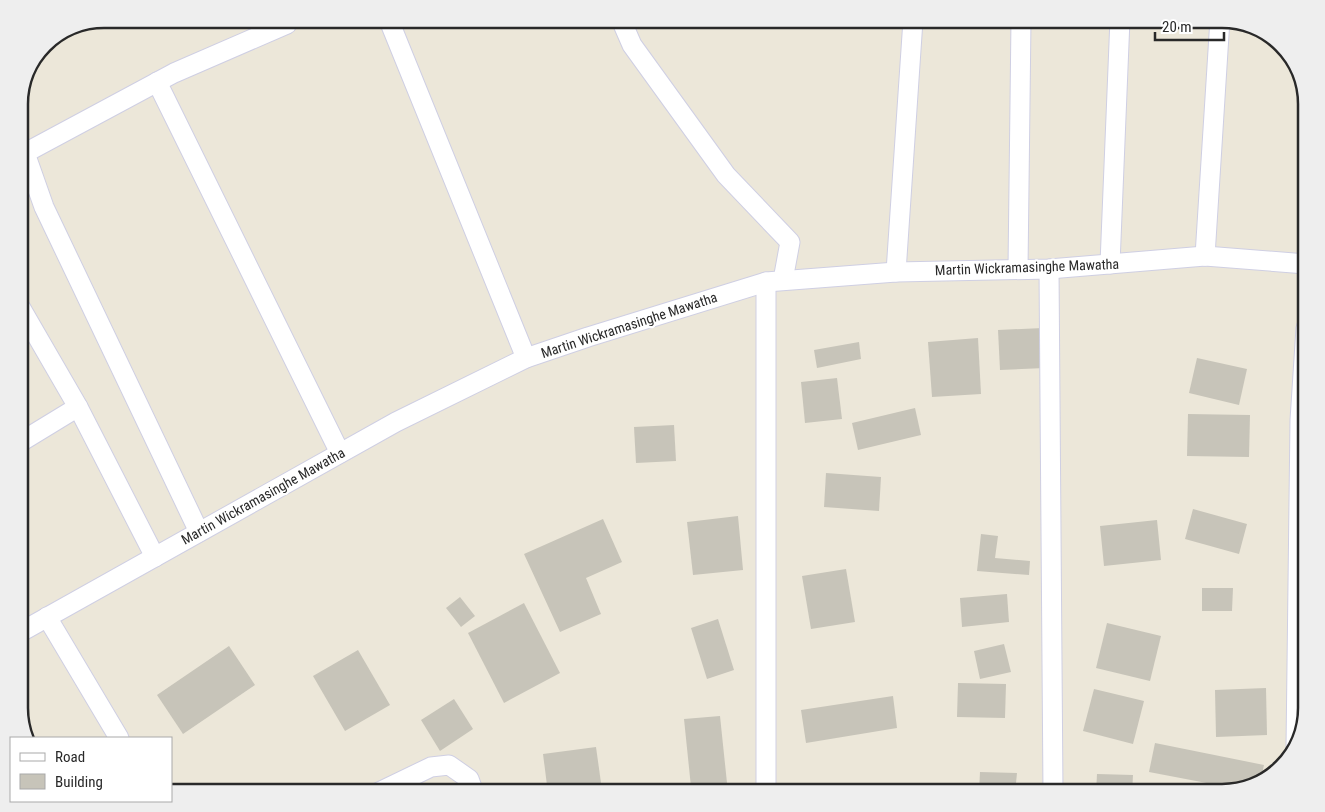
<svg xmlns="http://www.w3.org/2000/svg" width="1325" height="812" viewBox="0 0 1325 812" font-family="'Roboto Condensed',sans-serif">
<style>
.building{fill:#c7c4b9}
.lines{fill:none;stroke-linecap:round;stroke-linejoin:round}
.minor-casing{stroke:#cfcfe3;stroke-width:21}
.minor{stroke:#fff;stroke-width:19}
.labels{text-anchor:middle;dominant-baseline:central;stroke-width:4.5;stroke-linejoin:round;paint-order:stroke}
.street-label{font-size:14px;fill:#292929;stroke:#fff}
.rim{fill:none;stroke:#292929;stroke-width:2.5}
</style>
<rect width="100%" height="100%" fill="#ece7d9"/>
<g class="building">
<polygon points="1043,328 1045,368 1000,370 998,330"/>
<polygon points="978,338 981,394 932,397 928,342"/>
<polygon points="859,342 861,359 817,368 814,350"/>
<polygon points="1197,358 1247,369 1239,405 1189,393"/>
<polygon points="837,378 842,419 805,423 801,382"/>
<polygon points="915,408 921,435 858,450 852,423"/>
<polygon points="1188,414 1250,415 1249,457 1187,456"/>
<polygon points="674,425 676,461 636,463 634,427"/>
<polygon points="826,473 881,477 879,511 824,507"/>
<polygon points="1193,509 1247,524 1239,554 1185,539"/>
<polygon points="738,516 743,570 693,575 687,522"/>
<polygon points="603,519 622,562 586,578 601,614 560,632 524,554"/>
<polygon points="1157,520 1161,560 1104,566 1100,526"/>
<polygon points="981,534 998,536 995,558 1030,561 1029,575 977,571"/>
<polygon points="846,569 855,622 811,629 802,576"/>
<polygon points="1202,588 1233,588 1232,611 1202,611"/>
<polygon points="1007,594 1009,622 962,627 960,598"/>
<polygon points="460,597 475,616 461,627 446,608"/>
<polygon points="524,603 560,673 504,703 468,633"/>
<polygon points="718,619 734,670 707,679 691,628"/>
<polygon points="1107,623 1161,636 1150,681 1096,668"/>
<polygon points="1004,644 1011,672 980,679 974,651"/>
<polygon points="229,646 255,685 183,734 157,695"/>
<polygon points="358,650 390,705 345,731 313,676"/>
<polygon points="958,683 1006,684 1005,718 957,717"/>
<polygon points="1266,688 1267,735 1216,737 1215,690"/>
<polygon points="1094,689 1144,701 1133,744 1083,731"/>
<polygon points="893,696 897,728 806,743 801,710"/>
<polygon points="454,699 473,729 440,751 421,720"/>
<polygon points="720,716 727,783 691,787 684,719"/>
<polygon points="1155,743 1264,765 1260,783 1238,789 1149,772"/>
<polygon points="596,747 602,790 575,793 548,793 543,754"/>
<polygon points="980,772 1017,773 1015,793 979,793"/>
<polygon points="1097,774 1133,775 1132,793 1096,793"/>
</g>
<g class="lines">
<defs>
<g id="minor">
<polyline points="622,22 632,45 726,175 790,242 783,280"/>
<polyline points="390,23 526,358"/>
<polyline points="157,82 340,453"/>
<polyline points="19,143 25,153 44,207 199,532"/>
<polyline points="25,153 174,73 287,24"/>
<polyline points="1205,256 1220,19"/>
<polyline points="1110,264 1120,19"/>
<polyline points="1018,269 1021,20"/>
<polyline points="1049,269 1053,793"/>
<polyline points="896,272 913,20"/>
<polyline points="766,282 766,793"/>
<polyline points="19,305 78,407 155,557"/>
<polyline points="19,443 78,407"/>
<polyline points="47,617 119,738"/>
<polyline points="19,633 396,422 526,358 588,337 766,282 896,272 1049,269 1205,256 1306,264"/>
<polyline points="1296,748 1300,420 1306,328"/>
<polyline points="377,793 431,767 449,765 469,779 474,793"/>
</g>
</defs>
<use href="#minor" class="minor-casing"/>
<use href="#minor" class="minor"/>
</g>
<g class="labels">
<g class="street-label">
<text transform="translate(1027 267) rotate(-2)">Martin Wickramasinghe Mawatha</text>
<text transform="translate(629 325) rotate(-18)">Martin Wickramasinghe Mawatha</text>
<text transform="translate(263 496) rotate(-29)">Martin Wickramasinghe Mawatha</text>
</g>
</g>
<path d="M0 0H1325V812H0ZM104 28H1222A76 76 0 0 1 1298 104V708A76 76 0 0 1 1222 784H104A76 76 0 0 1 28 708V104A76 76 0 0 1 104 28Z" fill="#eee" fill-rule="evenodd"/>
<path class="rim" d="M104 28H1222A76 76 0 0 1 1298 104V708A76 76 0 0 1 1222 784H104A76 76 0 0 1 28 708V104A76 76 0 0 1 104 28Z"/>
<rect x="10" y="737" width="162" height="65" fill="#ffffff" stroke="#a9a9a9"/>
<rect x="20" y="753" width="25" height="8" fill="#ffffff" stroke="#a9a9a9"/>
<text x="55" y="762" font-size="15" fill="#292929">Road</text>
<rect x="20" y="774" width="25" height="15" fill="#c7c4b9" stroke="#a9a9a9"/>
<text x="55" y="787" font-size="15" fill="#292929">Building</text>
<path d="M1155 32v8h69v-8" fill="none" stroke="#292929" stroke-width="2.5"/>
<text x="1162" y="32" font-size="15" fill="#292929" stroke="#ffffff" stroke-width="4" paint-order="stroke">20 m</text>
</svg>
